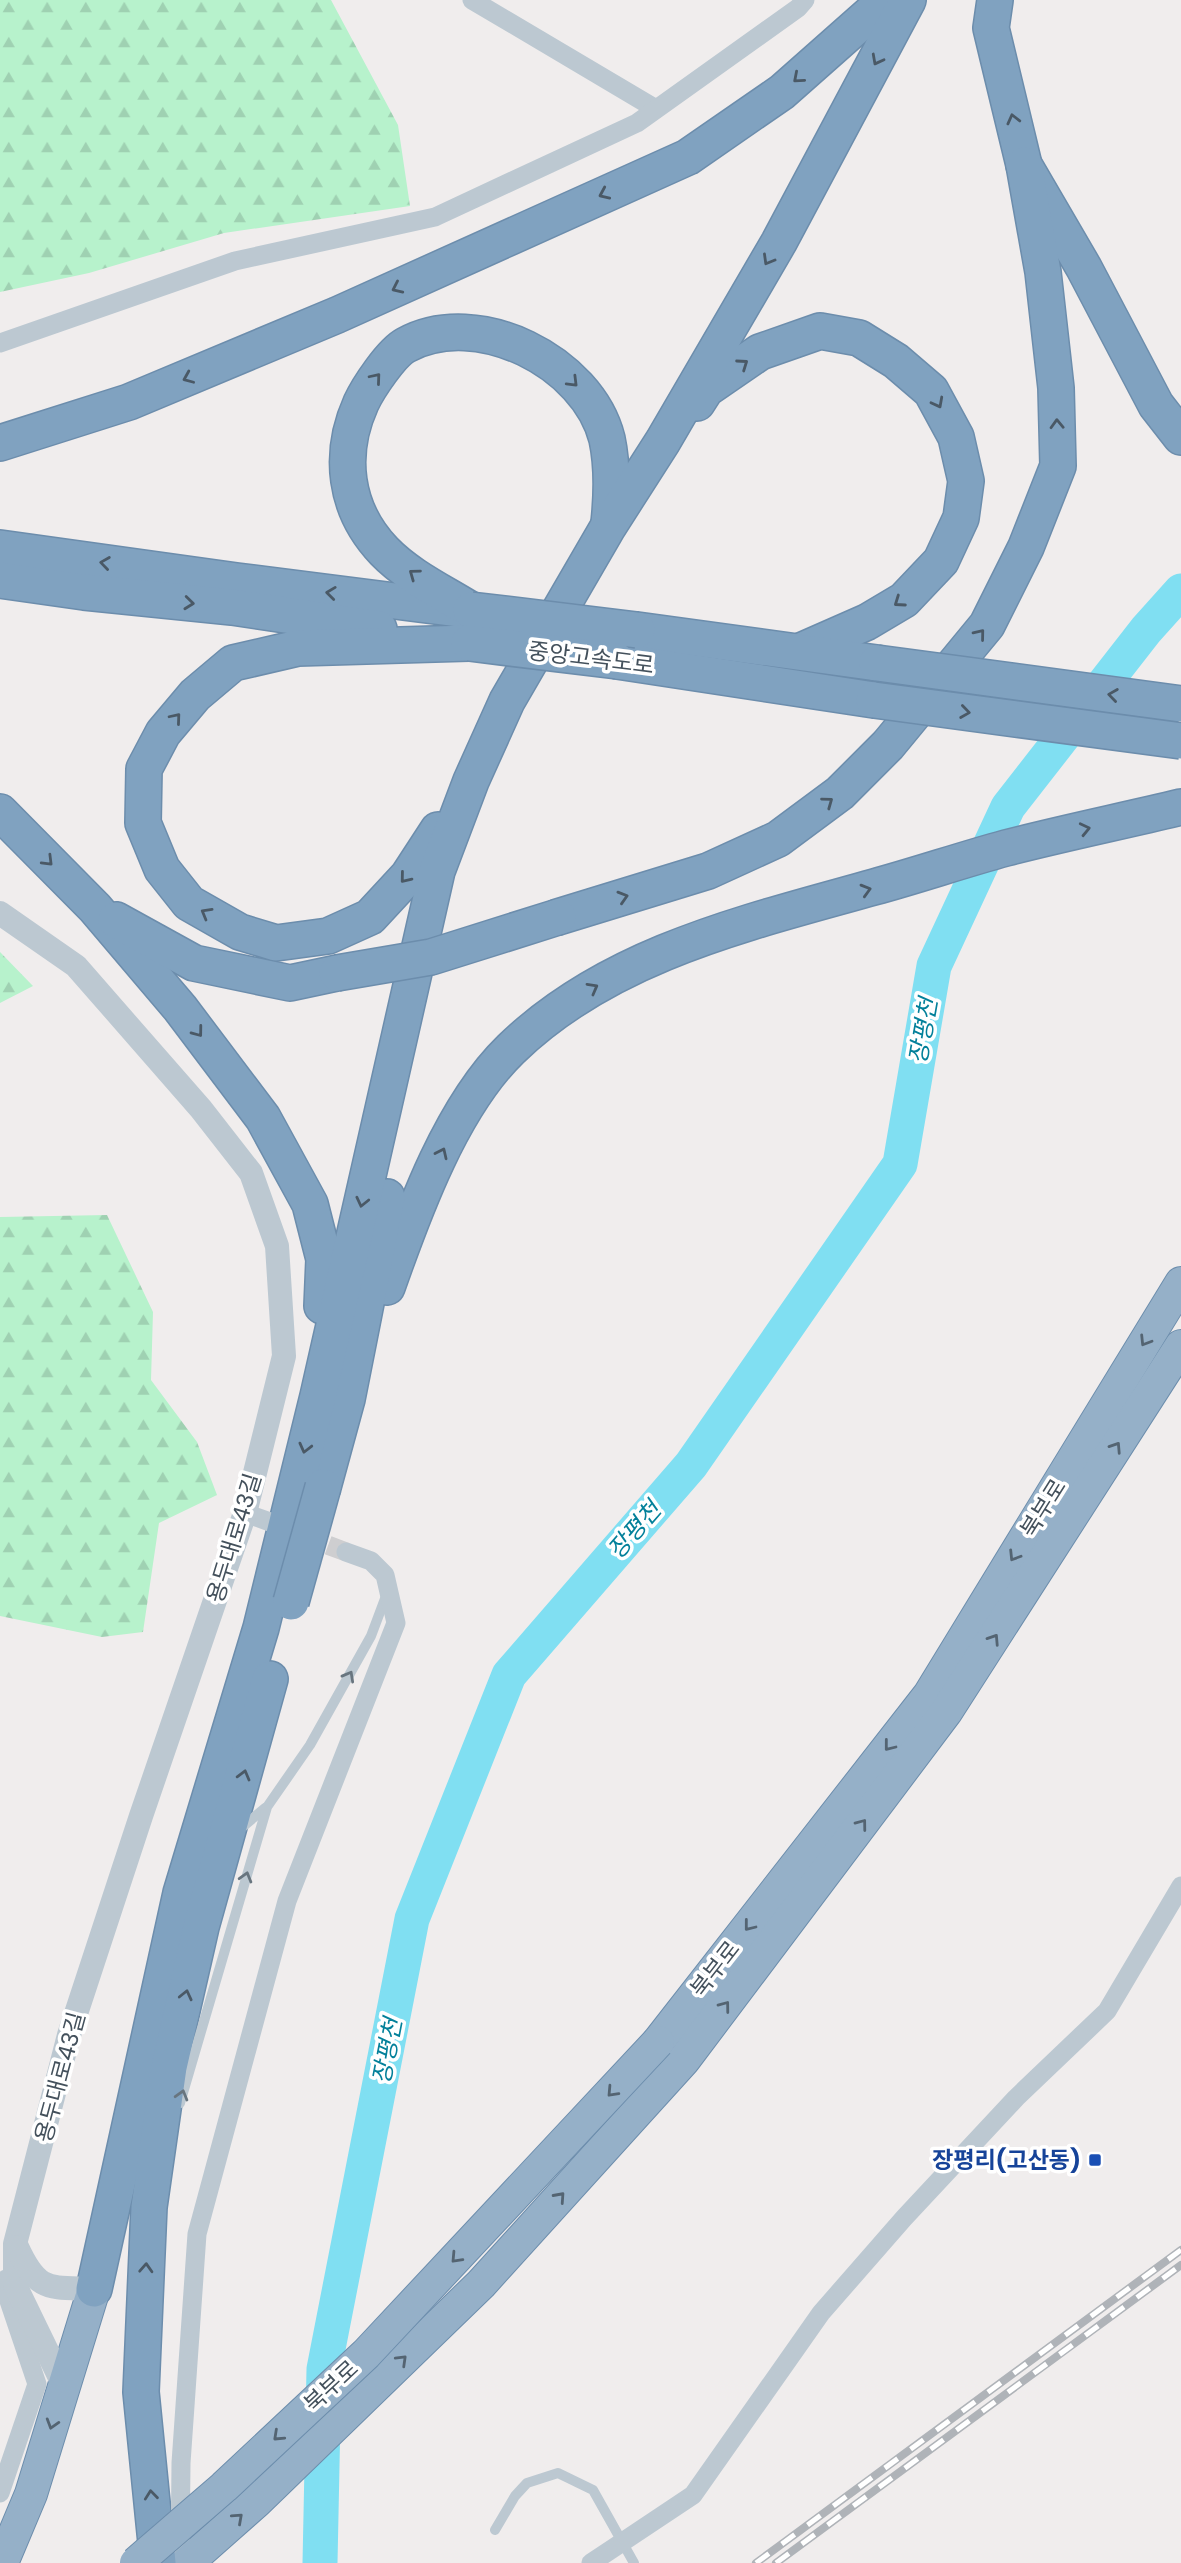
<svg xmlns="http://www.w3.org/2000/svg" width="1181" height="2563" viewBox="0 0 1181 2563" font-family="Poppins,'Noto Sans KR',sans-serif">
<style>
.forest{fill:url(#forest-firs)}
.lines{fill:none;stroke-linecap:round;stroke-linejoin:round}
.river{stroke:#80dff2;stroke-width:35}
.minor-tunnel{stroke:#ceced0;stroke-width:19;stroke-dasharray:19 10;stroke-linecap:butt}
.trunk-casing{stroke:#6c8dac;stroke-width:34}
.motorway-casing{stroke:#6c8dac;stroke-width:38}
.service{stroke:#bcc8d1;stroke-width:10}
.minor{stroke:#bcc8d1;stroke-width:19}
.tertiary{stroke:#bcc8d1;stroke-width:24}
.trunk{stroke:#95b0c8;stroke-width:32}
.motorway{stroke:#80a2c0;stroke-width:35}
.rail-casing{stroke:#afb3b8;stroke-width:8}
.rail{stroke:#fff;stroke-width:5;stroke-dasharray:16;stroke-linecap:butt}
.trunk-bridge-casing{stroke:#6c8dac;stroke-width:34;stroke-linecap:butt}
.motorway-bridge-casing{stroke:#6c8dac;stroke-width:38;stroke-linecap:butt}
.trunk-bridge{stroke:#95b0c8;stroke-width:32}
.motorway-bridge{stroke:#80a2c0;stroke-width:35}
.oneway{stroke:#4a5966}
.oneway2{stroke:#546472}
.oneway3{stroke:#68757f}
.transit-dot{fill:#1a4fb4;stroke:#fff;stroke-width:2.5}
.labels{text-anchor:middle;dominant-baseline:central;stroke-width:7;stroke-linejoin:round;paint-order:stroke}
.street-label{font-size:23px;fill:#44515c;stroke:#fff}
.transit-label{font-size:23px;font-weight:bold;fill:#164399;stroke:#fff;text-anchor:end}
.water-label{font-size:24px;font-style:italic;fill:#03809a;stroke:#fff}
</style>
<defs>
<pattern id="forest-firs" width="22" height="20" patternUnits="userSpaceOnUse" patternTransform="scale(1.75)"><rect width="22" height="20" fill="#b7f2cc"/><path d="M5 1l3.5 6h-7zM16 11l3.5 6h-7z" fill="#9fd1b2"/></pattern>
</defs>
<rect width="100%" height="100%" fill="#f0eded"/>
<g class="forest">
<polygon points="0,0 331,0 398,125 410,206 224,233 89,273 0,292"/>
<polygon points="0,952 33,986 0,1003"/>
<polygon points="107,1215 153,1312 151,1380 197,1442 217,1495 159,1523 143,1632 102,1637 0,1616 0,1217"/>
</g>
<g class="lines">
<polyline class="river" points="320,2563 324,2369 412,1919 509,1675 691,1465 900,1164 934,966 1008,807 1146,630 1181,591"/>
<polyline class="minor-tunnel" points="301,1535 346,1552"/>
<defs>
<g id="trunk">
<polyline points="658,2042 929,1695 1181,1283"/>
<polyline points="2,2563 31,2494 94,2289"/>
<polyline points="187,2563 256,2502 481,2284 684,2060 946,1712 1181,1346"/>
</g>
<g id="motorway">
<polyline points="995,0 991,28 1024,165 1084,268 1156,405 1181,437"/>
<polyline points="697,403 706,389 760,352 820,331 859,338 896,361 931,391 956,437 966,481 961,518 941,561 904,600 867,622 801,651"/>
<polyline points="0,443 129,402 337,315 688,157 782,92 886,0"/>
<polyline points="0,548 237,581 458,609"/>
<polyline points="0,580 84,592 232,607 379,629"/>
<path d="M 471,610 C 442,592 408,576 384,551 C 344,509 338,454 361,403 C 368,388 391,353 406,345 C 477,306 588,362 607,439 C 613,467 612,495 609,523"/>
<polyline points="637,630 877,663"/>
<polyline points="617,661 874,700"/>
<polyline points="0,812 95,908 180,1008 263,1118 310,1204 324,1259 322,1306"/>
<polyline points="438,830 408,876 370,917 328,936 276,943 240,932 189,903 162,869 143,823 144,769 163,733 195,695 233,663 298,648 469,643"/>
<polyline points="558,917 708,871 778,839 840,793 888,745 987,625 1026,547 1058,466 1056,388 1043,272 1024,165"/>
<polyline points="116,920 194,963 290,983 337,973"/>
<path d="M 387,1287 C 414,1210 452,1106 511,1049 C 609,954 746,923 874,887 C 918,875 962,860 1006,848 C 1064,833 1123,821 1181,807"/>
<polyline points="323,1487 347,1399 387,1197"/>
<polyline points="94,2289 181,1893 261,1628 318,1396 437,871 471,781 507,701 608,527 663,441 779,242 908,0"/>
<polyline points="158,2563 141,2392 149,2207 169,2067 201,1927 270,1679"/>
</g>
</defs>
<use href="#trunk" class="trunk-casing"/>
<use href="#motorway" class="motorway-casing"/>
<g class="service">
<polyline points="239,1830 265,1808"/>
<polyline points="180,2103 267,1807 310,1745 371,1636 386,1596"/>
<polyline points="495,2530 515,2496 527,2483 558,2473 593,2490 634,2563"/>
</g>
<g class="minor">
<polyline points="472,0 656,109"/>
<polyline points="0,343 235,261 435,217 637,123 798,8 805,0"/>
<polyline points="245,1513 270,1522"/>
<polyline points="0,2493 37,2384 4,2286 6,2279"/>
<polyline points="180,2563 181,2463 197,2234 287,1901 396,1623 385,1575 371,1561 346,1552"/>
<polyline points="591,2563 693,2495 821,2313 904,2218 1016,2098 1107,2011 1181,1886"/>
</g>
<g class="tertiary">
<polyline points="0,913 76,966 201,1109 251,1173 277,1246 284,1356 245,1513 141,1816 69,2035 15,2244 15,2285 64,2386"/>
<path d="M 17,2247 C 38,2293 49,2287 94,2289"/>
</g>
<use href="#trunk" class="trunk"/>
<use href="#motorway" class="motorway"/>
<defs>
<g id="rail">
<polyline points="756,2563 1181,2250"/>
<polyline points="776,2563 1181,2265"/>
</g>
</defs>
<use href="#rail" class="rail-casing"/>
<use href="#rail" class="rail"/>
<defs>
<polyline id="trunk-bridge" points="136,2563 224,2487 366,2354 658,2042"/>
<g id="motorway-bridge">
<polyline points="471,610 637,630"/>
<polyline points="469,643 617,661"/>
<polyline points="877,663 1181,704"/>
<polyline points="874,700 1181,741"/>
<polyline points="337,973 431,957 558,917"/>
<polyline points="291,1602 323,1487"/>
</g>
</defs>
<use href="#trunk-bridge" class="trunk-bridge-casing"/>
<use href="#motorway-bridge" class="motorway-bridge-casing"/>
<use href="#trunk-bridge" class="trunk-bridge"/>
<use href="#motorway-bridge" class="motorway-bridge"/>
</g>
<defs><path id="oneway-chevron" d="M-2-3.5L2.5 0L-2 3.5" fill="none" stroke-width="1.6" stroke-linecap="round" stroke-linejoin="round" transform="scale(1.75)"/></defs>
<g class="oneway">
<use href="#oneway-chevron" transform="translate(877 60) rotate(118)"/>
<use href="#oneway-chevron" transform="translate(798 78) rotate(139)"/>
<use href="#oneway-chevron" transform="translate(1013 119) rotate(-104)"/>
<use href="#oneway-chevron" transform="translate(604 194) rotate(156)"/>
<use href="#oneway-chevron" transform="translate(768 260) rotate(120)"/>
<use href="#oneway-chevron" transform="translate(397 288) rotate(155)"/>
<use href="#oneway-chevron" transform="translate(743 364) rotate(-35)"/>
<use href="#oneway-chevron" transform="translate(188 378) rotate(157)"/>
<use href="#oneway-chevron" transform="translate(376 378) rotate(-50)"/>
<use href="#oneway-chevron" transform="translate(573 382) rotate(45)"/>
<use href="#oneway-chevron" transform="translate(938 403) rotate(62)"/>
<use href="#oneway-chevron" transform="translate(1057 424) rotate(-92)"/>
<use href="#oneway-chevron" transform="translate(105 563) rotate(-172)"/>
<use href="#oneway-chevron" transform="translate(414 574) rotate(-144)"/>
<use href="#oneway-chevron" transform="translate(331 593) rotate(-173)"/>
<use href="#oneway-chevron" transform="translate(899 602) rotate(145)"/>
<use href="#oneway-chevron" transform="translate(189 603) rotate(6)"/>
<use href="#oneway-chevron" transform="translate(980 634) rotate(-51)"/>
<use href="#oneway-chevron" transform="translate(1113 695) rotate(-172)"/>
<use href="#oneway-chevron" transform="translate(965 712) rotate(8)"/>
<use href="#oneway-chevron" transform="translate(176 718) rotate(-50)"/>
<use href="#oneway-chevron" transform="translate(828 802) rotate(-36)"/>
<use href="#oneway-chevron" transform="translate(1085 829) rotate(-13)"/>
<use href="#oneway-chevron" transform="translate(48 861) rotate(45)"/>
<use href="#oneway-chevron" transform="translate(405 878) rotate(129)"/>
<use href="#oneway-chevron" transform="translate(866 890) rotate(-16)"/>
<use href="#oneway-chevron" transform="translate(623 897) rotate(-17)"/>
<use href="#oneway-chevron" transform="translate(206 913) rotate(-150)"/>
<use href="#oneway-chevron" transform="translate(593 988) rotate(-29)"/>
<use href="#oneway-chevron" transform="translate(198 1032) rotate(53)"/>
<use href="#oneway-chevron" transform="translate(442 1153) rotate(-65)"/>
<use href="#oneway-chevron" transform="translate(362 1202) rotate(103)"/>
<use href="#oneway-chevron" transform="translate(305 1448) rotate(104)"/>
<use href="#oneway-chevron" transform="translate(244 1775) rotate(-75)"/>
<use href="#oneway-chevron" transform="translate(186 1995) rotate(-77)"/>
<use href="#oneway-chevron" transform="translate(146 2268) rotate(-87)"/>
<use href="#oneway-chevron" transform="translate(151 2495) rotate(-96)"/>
</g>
<g class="oneway2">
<use href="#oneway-chevron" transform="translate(1145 1341) rotate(122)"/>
<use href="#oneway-chevron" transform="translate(1116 1447) rotate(-57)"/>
<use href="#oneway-chevron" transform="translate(1014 1556) rotate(122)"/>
<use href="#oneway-chevron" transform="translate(994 1639) rotate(-57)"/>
<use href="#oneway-chevron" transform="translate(889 1746) rotate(128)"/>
<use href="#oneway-chevron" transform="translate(862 1824) rotate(-53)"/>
<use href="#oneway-chevron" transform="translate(749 1926) rotate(128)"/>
<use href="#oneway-chevron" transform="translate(725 2006) rotate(-53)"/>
<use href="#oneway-chevron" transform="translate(612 2092) rotate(133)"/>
<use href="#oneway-chevron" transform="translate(560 2197) rotate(-48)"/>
<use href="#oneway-chevron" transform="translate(456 2258) rotate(133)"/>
<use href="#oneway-chevron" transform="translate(402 2360) rotate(-44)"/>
<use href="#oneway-chevron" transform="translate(52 2424) rotate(107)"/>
<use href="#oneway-chevron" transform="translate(278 2436) rotate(137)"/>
<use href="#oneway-chevron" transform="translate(238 2518) rotate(-42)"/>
</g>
<g class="oneway3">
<use href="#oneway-chevron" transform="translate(349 1676) rotate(-61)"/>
<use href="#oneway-chevron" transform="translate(246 1877) rotate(-74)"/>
<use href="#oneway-chevron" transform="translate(182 2095) rotate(-74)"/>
</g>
<rect class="transit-dot" x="1088" y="2153" width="14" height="14" rx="3.5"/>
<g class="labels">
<g class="street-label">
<text transform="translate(591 658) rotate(7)">중앙고속도로</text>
<text transform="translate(1043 1508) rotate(-58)">북부로</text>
<text transform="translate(234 1538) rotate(-73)">용두대로43길</text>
<text transform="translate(715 1969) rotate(-52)">북부로</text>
<text transform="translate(60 2077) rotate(-75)">용두대로43길</text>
<text transform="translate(331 2386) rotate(-43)">북부로</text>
</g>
<g class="transit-label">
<text x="1081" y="2160">장평리(고산동)</text>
</g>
<g class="water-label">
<text transform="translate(923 1031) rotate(-80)">장평천</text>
<text transform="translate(634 1530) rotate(-49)">장평천</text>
<text transform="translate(387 2051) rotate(-79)">장평천</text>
</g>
</g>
</svg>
